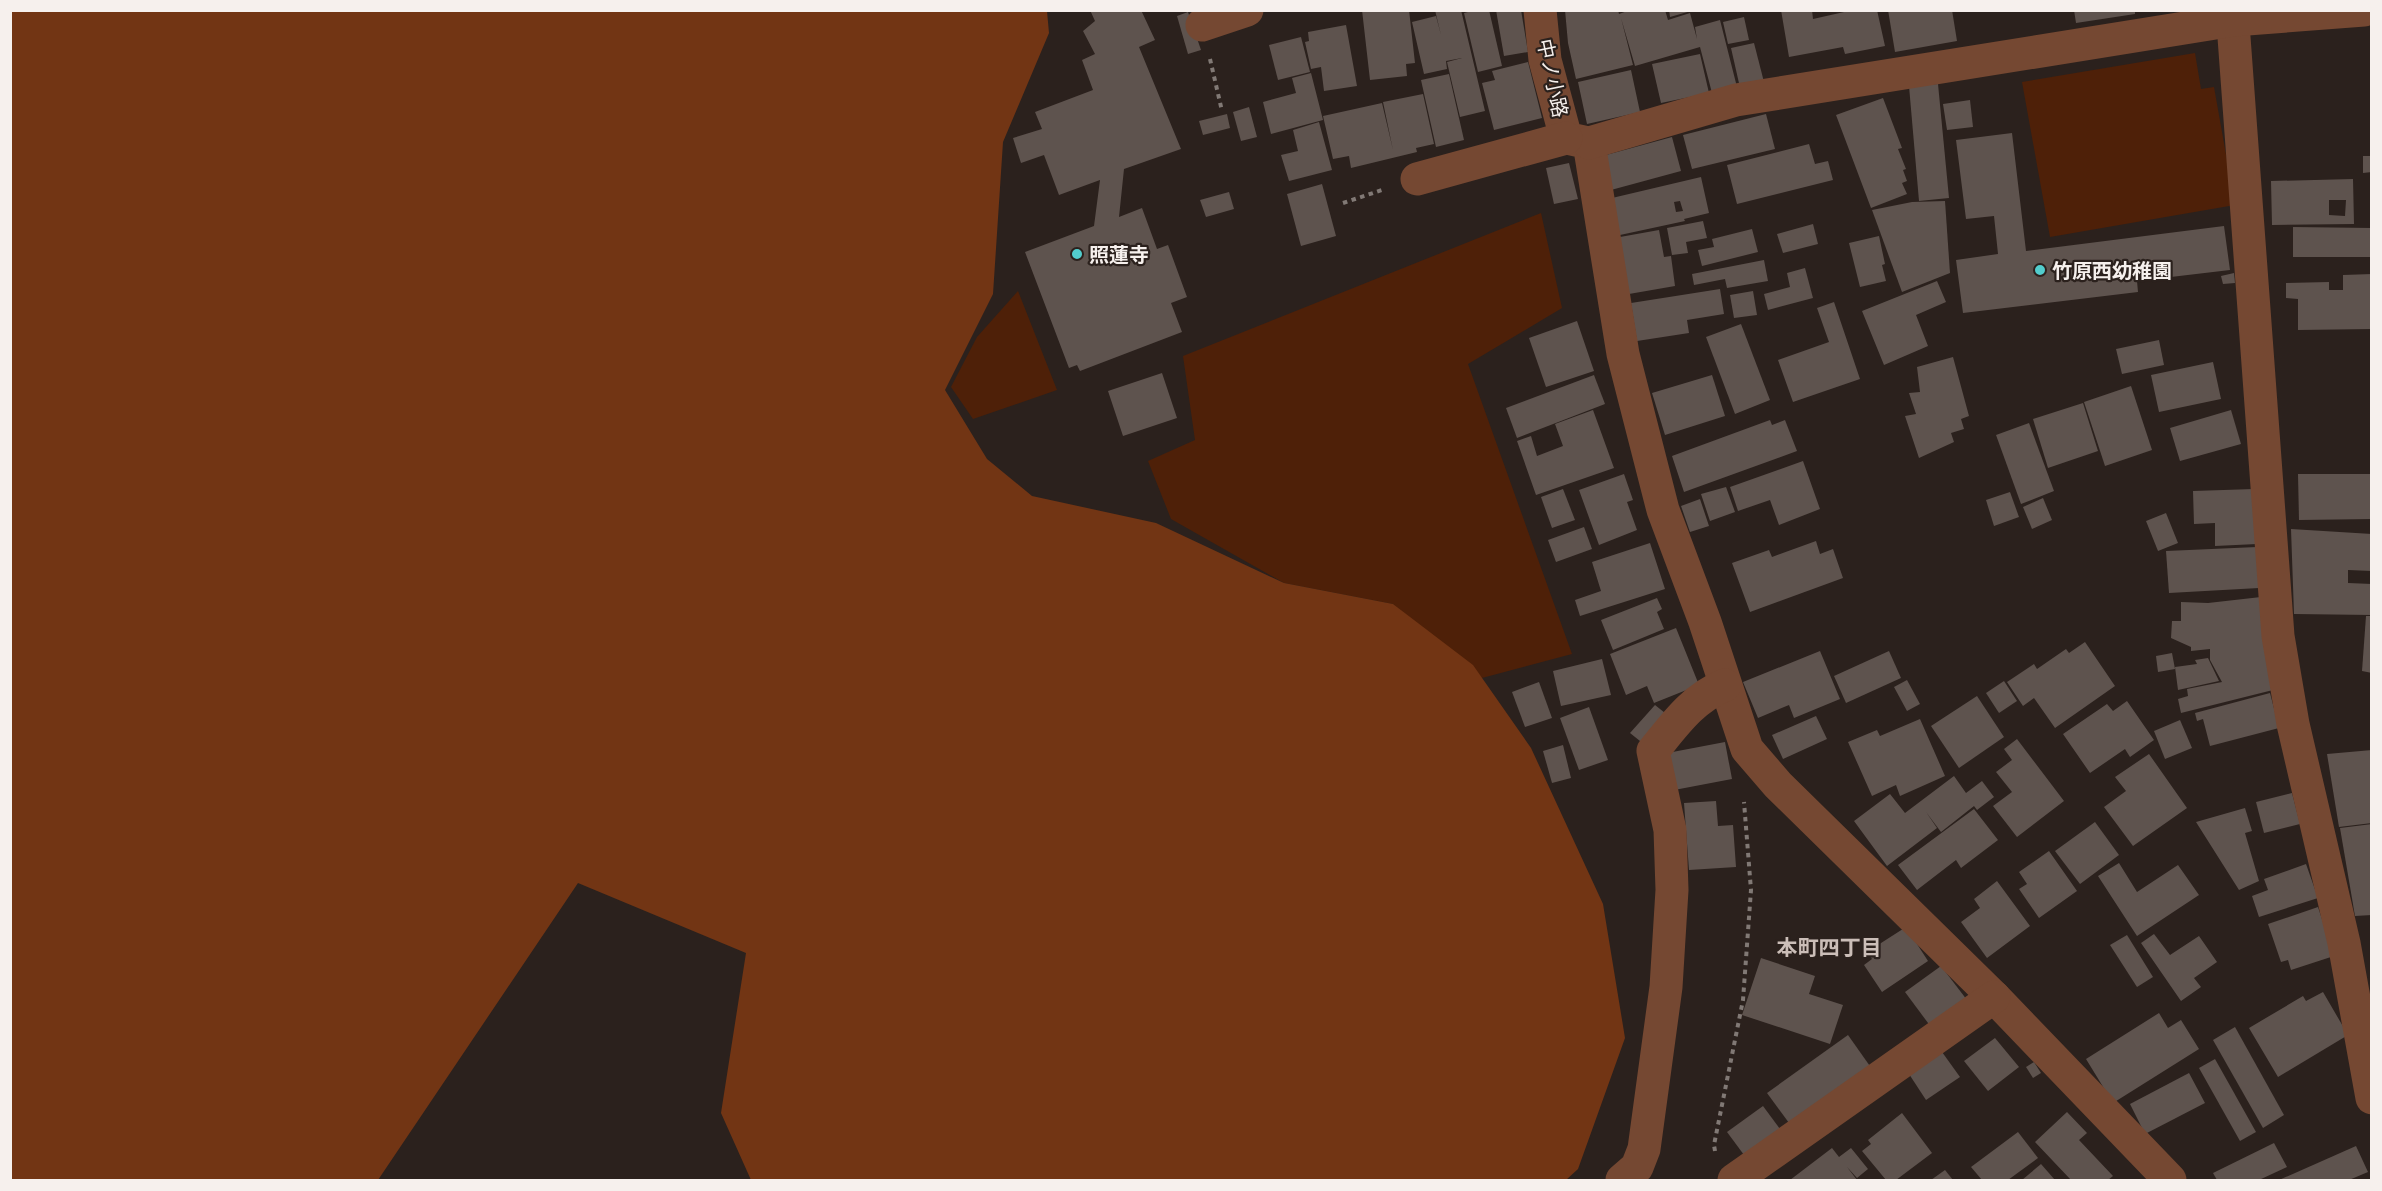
<svg xmlns="http://www.w3.org/2000/svg" width="2382" height="1191" viewBox="0 0 2382 1191" font-family="'IBM Plex Serif','Noto Sans JP',serif">
<style>
.green{fill:#4e2008}
.forest{fill:#723514}
.building{fill:#5e534e;fill-rule:evenodd}
.lines{fill:none;stroke-linecap:round;stroke-linejoin:round}
.path{stroke:#817975;stroke-width:4;stroke-dasharray:4.5 4.5;stroke-linecap:butt}
.minor{stroke:#754832;stroke-width:33}
.poi-dot{fill:#52cdcd;stroke:#2b211d;stroke-width:2}
.labels{text-anchor:middle;dominant-baseline:central;stroke-width:4.5;stroke-linejoin:round;paint-order:stroke}
.street-label{font-size:20px;fill:#f6f0ed;stroke:#2b211d}
.poi-label{font-size:20px;font-weight:bold;fill:#f6f0ed;stroke:#2b211d;text-anchor:start}
.neighbourhood-label{font-size:21px;font-weight:bold;fill:#cbbeb8;stroke:#2b211d}
</style>
<rect width="100%" height="100%" fill="#2b211d"/>
<g class="green">
<polygon points="2195,53 2201,89 2214,87 2235,205 2050,237 2022,82"/>
<polygon points="1541,213 1562,308 1468,364 1572,654 1482,678 1393,604 1284,583 1171,519 1148,461 1195,440 1183,356"/>
<polygon points="1018,291 1057,390 973,419 951,387 977,337"/>
</g>
<polygon class="forest" points="10,11 1047,11 1049,33 1003,142 993,294 945,390 987,459 1032,496 1156,523 1284,583 1393,604 1473,665 1531,748 1603,904 1625,1038 1578,1169 1566,1180 751,1180 721,1113 746,953 578,883 378,1180 11,1180"/>
<g class="building">
<polygon points="1090,10 1141,10 1155,40 1139,47 1181,149 1124,169 1119,217 1142,208 1157,249 1168,245 1187,297 1171,303 1182,332 1080,371 1077,365 1069,368 1025,252 1094,226 1100,180 1059,195 1044,155 1021,163 1013,138 1042,129 1035,112 1093,90 1082,60 1095,54 1083,31 1095,21"/>
<polygon points="1362,10 1409,10 1415,63 1406,64 1407,76 1370,80"/>
<polygon points="1435,10 1461,10 1485,111 1460,117 1447,62 1462,58 1446,61 1447,69 1424,74 1412,22 1436,16 1441,35"/>
<polygon points="1476,10 1489,10 1502,66 1478,72 1464,13"/>
<polygon points="1496,10 1521,10 1528,52 1504,56"/>
<polygon points="1565,10 1618,10 1619,14 1630,10 1665,10 1668,20 1690,13 1697,39 1695,27 1720,20 1737,87 1712,93 1700,47 1635,66 1621,18 1633,65 1576,79 1568,43"/>
<polygon points="1669,10 1691,10 1691,11 1670,17"/>
<polygon points="1781,10 1812,10 1813,19 1853,10 1877,10 1885,46 1845,54 1843,47 1789,57"/>
<polygon points="1888,10 1952,10 1957,41 1895,52"/>
<polygon points="2074,10 2135,10 2135,14 2076,23"/>
<polygon points="1188,12 1201,50 1188,54 1177,16"/>
<polygon points="1744,17 1749,40 1728,44 1723,22"/>
<polygon points="1346,25 1357,86 1324,91 1321,67 1311,69 1305,42 1309,41 1308,32"/>
<polygon points="1301,37 1310,72 1278,80 1269,45"/>
<polygon points="1754,43 1765,86 1741,92 1731,48"/>
<polygon points="1700,54 1709,93 1661,103 1652,64"/>
<polygon points="1528,62 1542,118 1494,130 1482,83 1495,80 1492,71"/>
<polygon points="1631,70 1640,112 1587,124 1578,82"/>
<polygon points="1311,73 1323,120 1271,134 1263,102 1296,93 1292,78"/>
<polygon points="1449,74 1464,140 1436,147 1421,80"/>
<polygon points="1938,84 1949,198 1919,201 1909,86"/>
<polygon points="1423,94 1434,144 1416,148 1417,152 1351,168 1349,156 1333,159 1323,116 1382,103 1393,150 1383,102"/>
<polygon points="1883,98 1902,148 1898,149 1906,169 1903,170 1907,181 1902,183 1907,194 1871,208 1836,115"/>
<polygon points="1970,100 1973,127 1947,130 1943,104"/>
<polygon points="1249,107 1257,137 1241,141 1233,112"/>
<polygon points="1227,114 1230,128 1203,135 1199,121"/>
<polygon points="1766,114 1775,149 1692,169 1683,135"/>
<polygon points="1319,122 1332,170 1289,181 1281,155 1298,151 1293,130"/>
<polygon points="2012,133 2026,251 2224,226 2230,270 2137,281 2138,292 1963,313 1956,260 1998,254 1994,216 1966,219 1956,140"/>
<polygon points="1672,137 1681,171 1611,190 1606,155"/>
<polygon points="1809,144 1815,164 1828,161 1833,180 1737,204 1727,165"/>
<polygon points="2363,156 2372,156 2372,172 2363,173"/>
<polygon points="1569,163 1578,199 1554,204 1546,168"/>
<path d="M 1701,177 L 1709,213 L 1684,219 L 1685,221 L 1620,235 L 1612,198 ZM 1680,201 L 1683,211 L 1676,212 L 1674,202 Z"/>
<path d="M 2353,179 L 2354,224 L 2272,225 L 2271,181 ZM 2329,200 L 2346,200 L 2345,216 L 2329,215 Z"/>
<polygon points="1322,184 1336,236 1301,246 1287,194"/>
<polygon points="1229,192 1234,209 1206,217 1200,200"/>
<polygon points="1945,201 1950,273 1902,292 1872,210 1912,202"/>
<polygon points="1703,221 1707,238 1686,242 1688,253 1672,255 1667,228"/>
<polygon points="1813,224 1818,244 1783,253 1777,234"/>
<polygon points="2293,227 2372,228 2372,257 2293,257"/>
<polygon points="1752,229 1758,252 1702,266 1698,250 1714,247 1712,239"/>
<polygon points="1659,230 1664,257 1671,256 1675,286 1629,294 1620,237"/>
<polygon points="1879,236 1885,264 1882,265 1886,281 1860,287 1849,243"/>
<polygon points="1764,260 1768,281 1727,288 1725,279 1694,285 1692,274"/>
<polygon points="1805,268 1813,298 1768,310 1764,294 1790,287 1787,273"/>
<polygon points="2234,273 2235,283 2223,284 2221,276"/>
<polygon points="2372,274 2372,329 2298,330 2298,299 2286,298 2286,283 2329,282 2329,290 2343,290 2343,275"/>
<polygon points="1937,281 1946,302 1916,315 1928,346 1884,365 1862,311"/>
<polygon points="1720,289 1724,314 1687,320 1689,333 1637,341 1631,303"/>
<polygon points="1753,291 1757,315 1734,318 1730,295"/>
<polygon points="1834,302 1860,379 1793,402 1778,360 1829,342 1817,308"/>
<polygon points="1577,321 1594,371 1546,387 1529,338"/>
<polygon points="1741,324 1770,400 1735,414 1706,337"/>
<polygon points="2159,340 2164,365 2122,374 2116,349"/>
<polygon points="1953,357 1969,416 1961,419 1964,429 1951,433 1954,442 1919,458 1905,416 1916,414 1909,393 1920,392 1917,367"/>
<polygon points="2213,362 2221,399 2159,412 2151,375"/>
<polygon points="1162,373 1177,418 1123,436 1108,391"/>
<polygon points="1594,375 1605,404 1517,438 1506,408"/>
<polygon points="1712,375 1725,416 1665,435 1652,393"/>
<polygon points="2131,386 2152,450 2105,466 2084,402"/>
<polygon points="2083,403 2098,451 2048,468 2033,419"/>
<polygon points="1593,410 1614,468 1536,495 1517,441 1531,436 1537,456 1563,446 1555,424"/>
<polygon points="2231,410 2241,444 2180,461 2170,428"/>
<polygon points="1770,420 1772,425 1785,420 1797,451 1684,492 1672,456"/>
<polygon points="2029,423 2054,491 2021,504 1996,435"/>
<polygon points="1803,461 1820,509 1779,525 1770,500 1738,511 1730,487"/>
<polygon points="1624,474 1633,500 1627,502 1637,530 1599,545 1579,490"/>
<polygon points="2298,474 2372,474 2372,519 2299,520"/>
<polygon points="1726,487 1735,512 1710,521 1701,494"/>
<polygon points="1563,489 1575,520 1552,528 1541,497"/>
<polygon points="2254,489 2257,544 2215,546 2215,523 2194,524 2193,491"/>
<polygon points="2010,492 2019,517 1994,526 1986,500"/>
<polygon points="2043,498 2052,520 2032,529 2023,507"/>
<polygon points="1700,499 1709,526 1690,532 1681,506"/>
<polygon points="2166,513 2178,543 2158,551 2146,521"/>
<polygon points="1584,527 1592,549 1556,562 1548,540"/>
<polygon points="2291,529 2372,534 2372,571 2348,570 2348,583 2372,584 2372,615 2294,614"/>
<polygon points="1816,541 1820,554 1833,549 1843,578 1750,612 1732,563 1769,550 1772,557"/>
<polygon points="1650,543 1665,589 1580,616 1575,600 1601,591 1592,562"/>
<polygon points="2257,547 2259,588 2169,593 2166,551"/>
<polygon points="2261,597 2273,690 2181,713 2178,699 2188,696 2187,689 2222,682 2210,660 2210,649 2191,651 2191,647 2171,638 2172,621 2181,621 2181,602 2208,603"/>
<polygon points="1657,598 1662,609 1657,612 1664,629 1613,650 1601,620"/>
<polygon points="2366,616 2372,616 2372,673 2362,671"/>
<polygon points="1676,628 1699,685 1654,703 1647,686 1626,695 1610,654"/>
<polygon points="2085,642 2115,686 2055,728 2034,698 2023,706 2007,682 2034,664 2037,669 2066,649 2069,653"/>
<polygon points="1820,651 1840,699 1794,718 1789,705 1758,718 1743,682"/>
<polygon points="1889,651 1901,678 1846,703 1834,676"/>
<polygon points="2172,653 2175,669 2158,672 2156,656"/>
<polygon points="2208,658 2219,681 2178,690 2175,667 2197,664 2195,660"/>
<polygon points="1602,659 1611,695 1561,706 1553,671"/>
<polygon points="1907,680 1920,704 1907,711 1894,687"/>
<polygon points="2004,681 2017,701 1999,713 1986,693"/>
<polygon points="1539,682 1552,718 1525,727 1512,692"/>
<polygon points="2270,693 2279,728 2210,746 2203,719 2197,721 2195,713"/>
<polygon points="1977,696 2004,737 1959,768 1931,726"/>
<polygon points="2127,701 2154,740 2130,757 2125,749 2090,773 2063,734 2107,704 2113,711"/>
<polygon points="1655,705 1670,717 1645,745 1630,733"/>
<polygon points="1589,707 1608,760 1579,770 1560,718"/>
<polygon points="1816,716 1827,739 1783,759 1772,735"/>
<polygon points="1920,719 1945,776 1900,796 1896,785 1872,796 1848,742 1877,730 1880,736"/>
<polygon points="2180,720 2192,748 2165,759 2154,731"/>
<polygon points="2017,739 2064,801 2017,837 1993,806 2012,792 1996,772 2012,760 2004,749"/>
<polygon points="1725,742 1732,779 1669,791 1662,754"/>
<polygon points="1563,745 1571,778 1552,783 1543,751"/>
<polygon points="2372,750 2372,823 2339,827 2327,754"/>
<polygon points="2149,754 2187,808 2133,846 2104,807 2126,791 2115,777"/>
<polygon points="1954,776 1966,793 1982,781 1994,797 1977,810 1974,806 1941,832 1926,812 1937,828 1887,866 1854,821 1890,794 1905,813"/>
<polygon points="2292,793 2300,824 2264,833 2256,802"/>
<polygon points="1716,801 1718,826 1733,825 1736,867 1689,870 1684,803"/>
<polygon points="2245,808 2252,831 2245,833 2259,881 2239,890 2196,822"/>
<polygon points="1974,809 1998,840 1961,868 1956,860 1917,890 1898,865"/>
<polygon points="2095,822 2119,855 2080,884 2055,851"/>
<polygon points="2372,824 2372,915 2355,916 2340,828"/>
<polygon points="2049,851 2077,891 2039,918 2019,889 2027,884 2019,872"/>
<polygon points="2119,863 2137,892 2178,865 2199,895 2137,936 2098,876"/>
<polygon points="2306,864 2318,898 2259,917 2252,896 2268,890 2264,879"/>
<polygon points="1997,881 2030,926 1987,958 1961,922 1980,908 1974,899"/>
<polygon points="2318,907 2334,956 2291,970 2288,960 2281,962 2268,924"/>
<polygon points="1906,927 1928,961 1882,992 1864,965 1872,959 1867,952"/>
<polygon points="2154,934 2170,955 2199,936 2217,962 2194,978 2201,987 2181,1001 2141,943"/>
<polygon points="2127,935 2153,977 2137,987 2110,945"/>
<polygon points="1761,958 1815,976 1809,994 1843,1005 1830,1044 1742,1015"/>
<polygon points="1941,966 1967,1000 1931,1027 1905,992"/>
<polygon points="2323,992 2348,1035 2278,1077 2249,1028 2303,996 2306,1001"/>
<polygon points="2159,1013 2168,1028 2181,1020 2199,1049 2113,1103 2086,1059"/>
<polygon points="2235,1027 2284,1115 2263,1128 2213,1040"/>
<polygon points="1848,1035 1872,1069 1792,1127 1767,1093"/>
<polygon points="1995,1038 2019,1067 1988,1091 1964,1061"/>
<polygon points="1942,1052 1960,1077 1926,1100 1909,1074"/>
<polygon points="2215,1059 2256,1132 2240,1141 2199,1068"/>
<polygon points="2034,1062 2041,1073 2033,1078 2026,1067"/>
<polygon points="2189,1073 2205,1103 2145,1134 2130,1104"/>
<polygon points="1763,1106 1783,1133 1747,1159 1727,1132"/>
<polygon points="2067,1112 2087,1133 2079,1140 2113,1176 2108,1180 2071,1180 2035,1142"/>
<polygon points="1902,1113 1932,1153 1896,1180 1886,1180 1862,1151 1871,1144 1868,1140"/>
<polygon points="2018,1132 2038,1158 2008,1180 1982,1180 1971,1167"/>
<polygon points="2274,1143 2287,1167 2259,1180 2217,1180 2213,1173"/>
<polygon points="2356,1146 2368,1172 2349,1180 2279,1180"/>
<polygon points="1832,1148 1839,1157 1851,1148 1868,1169 1857,1178 1847,1167 1857,1180 1790,1180"/>
<polygon points="2041,1164 2055,1180 2022,1180"/>
<polygon points="1945,1170 1953,1180 1931,1180"/>
</g>
<g class="lines">
<g class="path">
<polyline points="1210,59 1222,111"/>
<polyline points="1343,203 1385,189"/>
<polyline points="1715,1151 1714,1145 1743,1000 1751,890 1744,802"/>
</g>
<g class="minor">
<polyline points="1540,10 1545,60 1566,138 1589,143 1623,354 1663,510 1705,622 1747,749 1778,785 1994,997 2170,1180"/>
<polyline points="2232,10 2278,636 2293,724 2344,943 2372,1098"/>
<polyline points="1202,25 1247,10"/>
<polyline points="1589,143 1736,100 2234,20 2364,10"/>
<polyline points="1417,179 1566,138"/>
<path d="M 1622,1180 L 1637,1167 L 1644,1149 L 1666,987 L 1672,890 L 1670,830 L 1653,751 C 1675,724 1692,699 1725,685"/>
<polyline points="1734,1180 1994,997"/>
</g>
</g>
<g class="poi-dot">
<circle cx="1077" cy="254" r="6"/>
<circle cx="2040" cy="270" r="6"/>
</g>
<g class="labels">
<g class="street-label">
<text transform="translate(1553 78) rotate(78)">中ノ小路</text>
</g>
<g class="poi-label">
<text x="1089" y="254">照蓮寺</text>
<text x="2052" y="270">竹原西幼稚園</text>
</g>
<g class="neighbourhood-label">
<text x="1829" y="947">本町四丁目</text>
</g>
</g>
<rect width="2382" height="1191" fill="none" stroke="#f6f0ed" stroke-width="24"/>
</svg>
